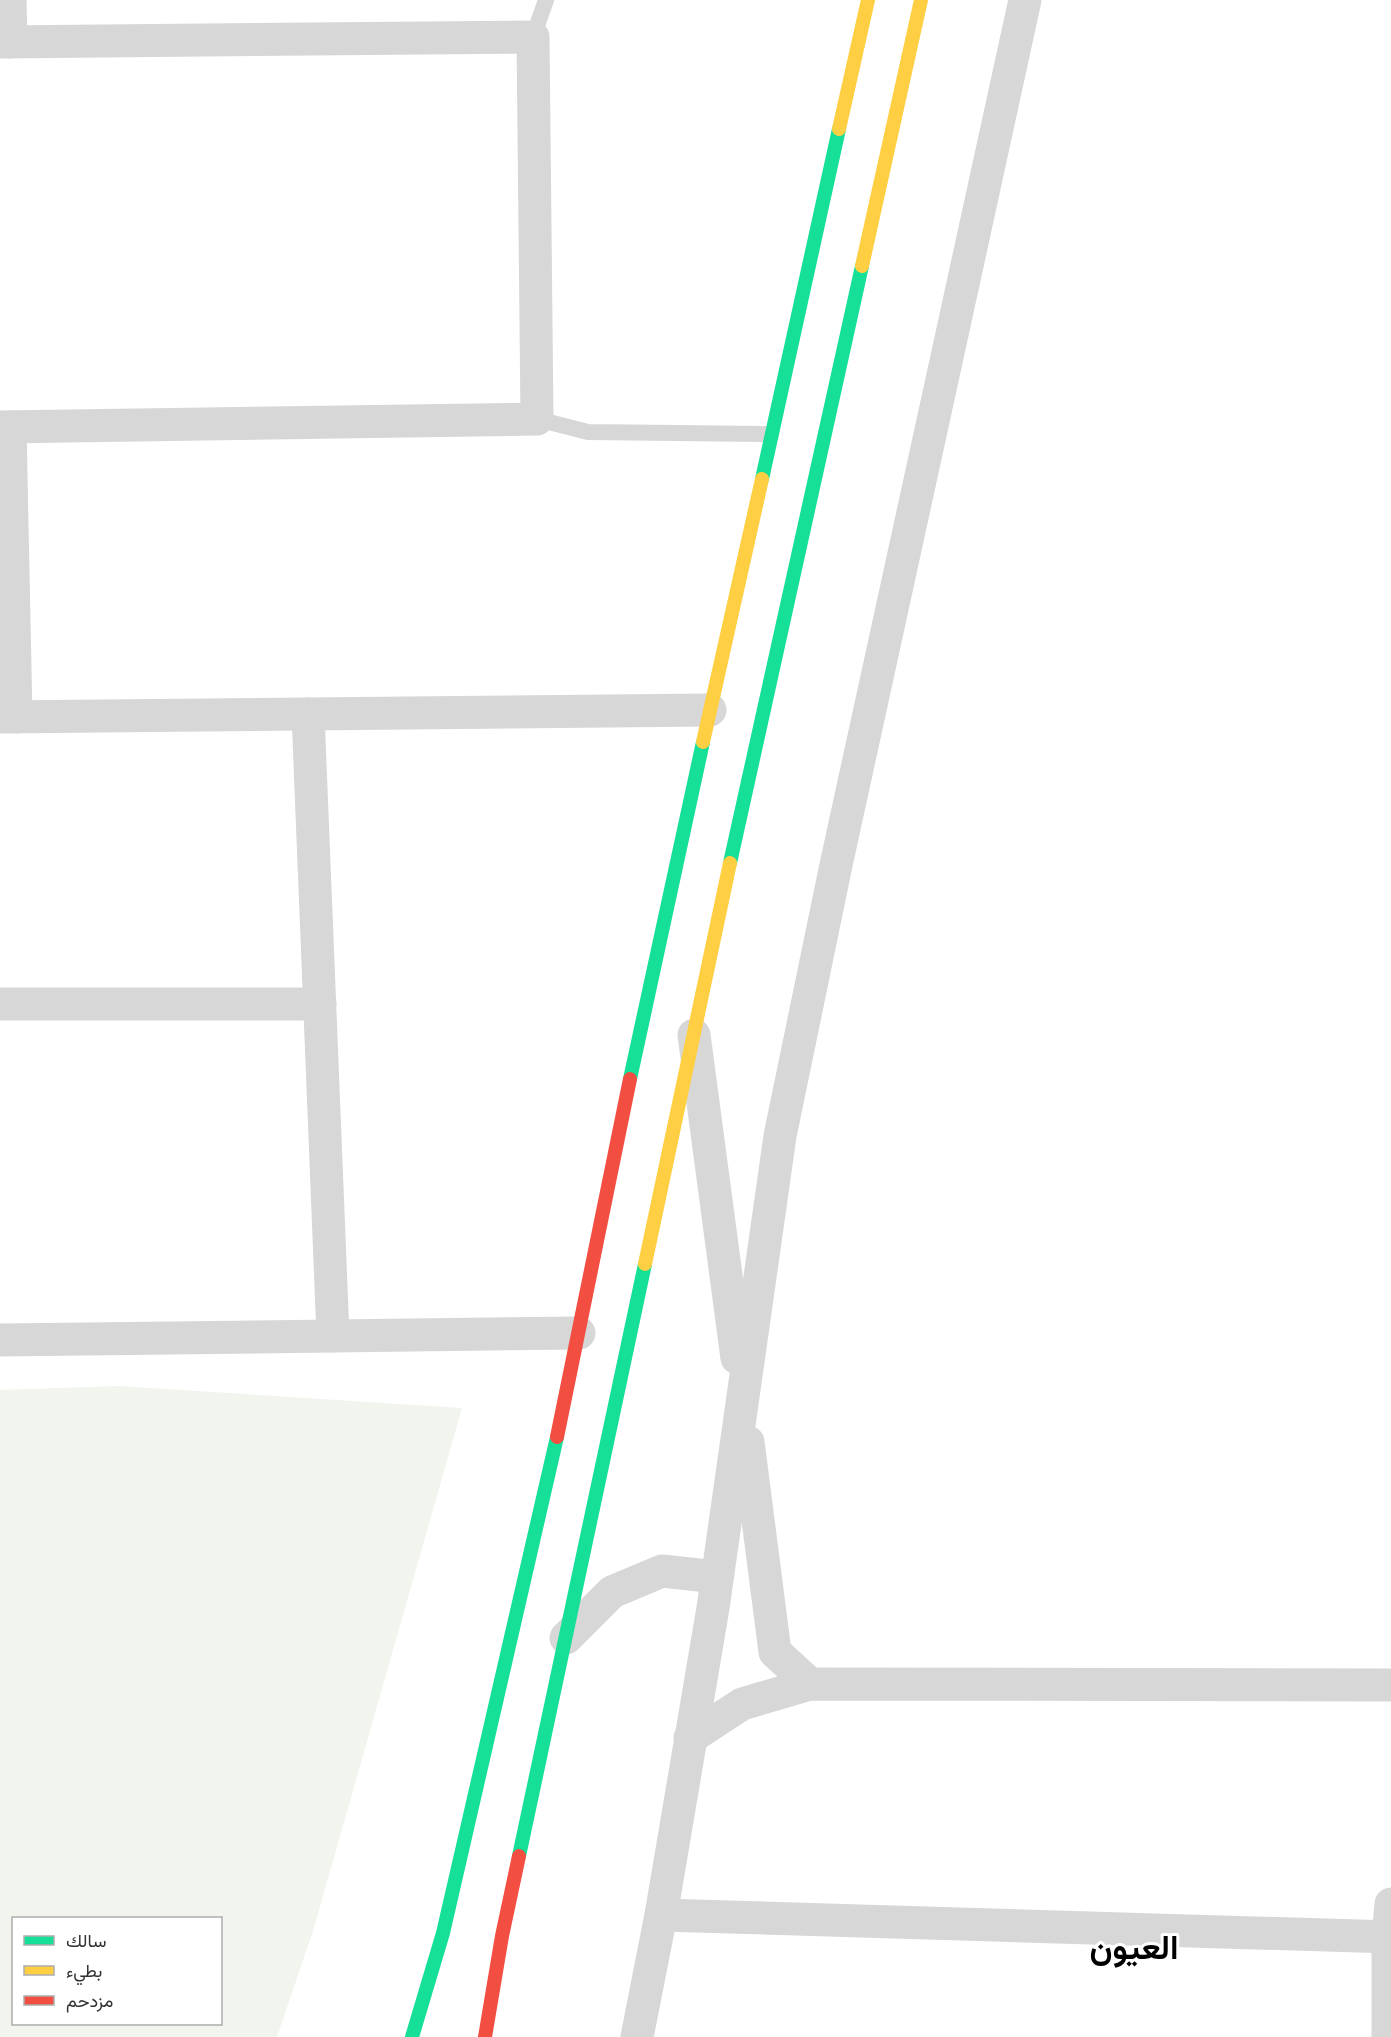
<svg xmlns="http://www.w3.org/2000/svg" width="1391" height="2037" viewBox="0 0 1391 2037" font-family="Manrope,Vazirmatn,sans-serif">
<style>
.green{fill:#f1f5ed;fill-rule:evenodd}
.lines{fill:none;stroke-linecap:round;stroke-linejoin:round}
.lane{stroke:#d7d7d7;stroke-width:16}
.street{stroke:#d7d7d7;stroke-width:33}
.fast{stroke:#16e098;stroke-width:14}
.slow{stroke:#ffcf43;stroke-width:14}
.jam{stroke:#f24e42;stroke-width:14}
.labels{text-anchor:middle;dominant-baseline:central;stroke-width:6;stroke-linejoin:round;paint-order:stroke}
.town-label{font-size:33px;font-weight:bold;fill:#000;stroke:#fff}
</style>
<rect width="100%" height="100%" fill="#fff"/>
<path class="green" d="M 119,1386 L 462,1408 L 313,1931 L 277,2037 L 0,2037 L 0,1390 ZM 14,1918 L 220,1918 L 220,2024 L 14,2024 Z"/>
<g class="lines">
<g class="lane">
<polyline points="533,37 546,0"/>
<polyline points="537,419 588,432 771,434"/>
</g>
<g class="street">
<polyline points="10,0 11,42"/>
<polyline points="0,42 533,37 537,419 0,427"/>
<polyline points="10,427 16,717"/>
<polyline points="308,714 333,1336"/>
<polyline points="0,717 710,710"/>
<polyline points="0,1004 320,1004"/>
<polyline points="694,1035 737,1358"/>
<polyline points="0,1340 579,1333"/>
<polyline points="748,1442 775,1652 810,1684"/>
<polyline points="566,1638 612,1592 662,1571 717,1577"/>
<polyline points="690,1738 742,1704 810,1684 1391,1685"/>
<polyline points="661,1915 1391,1937"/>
<polyline points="637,2037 661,1915 713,1608 780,1136 836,865 1025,0"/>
<polyline points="1388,2037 1388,1937 1391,1904"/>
</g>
<g class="fast">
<polyline points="762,479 839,129"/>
<polyline points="730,863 862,266"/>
<polyline points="630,1079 703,742"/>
<polyline points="519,1856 645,1264"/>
<polyline points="412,2037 443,1933 557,1437"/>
</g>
<g class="slow">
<polyline points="839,129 868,0"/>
<polyline points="862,266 921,0"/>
<polyline points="703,742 762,479"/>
<polyline points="645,1264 730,863"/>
</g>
<g class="jam">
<polyline points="557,1437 630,1079"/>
<polyline points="485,2037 502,1936 519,1856"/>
</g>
</g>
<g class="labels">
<g class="town-label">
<text x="1134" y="1946">العيون</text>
</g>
</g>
<rect x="12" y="1917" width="210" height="108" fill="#ffffff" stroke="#adadad" stroke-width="1.5"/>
<rect x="24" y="1936" width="30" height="9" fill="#16e098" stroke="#adadad" stroke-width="1.5"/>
<text x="66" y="1947" font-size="18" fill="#333333">سالك</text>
<rect x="24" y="1966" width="30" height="9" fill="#ffcf43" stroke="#adadad" stroke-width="1.5"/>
<text x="66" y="1977" font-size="18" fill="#333333">بطيء</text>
<rect x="24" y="1996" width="30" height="9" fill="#f24e42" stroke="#adadad" stroke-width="1.5"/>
<text x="66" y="2007" font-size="18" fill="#333333">مزدحم</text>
</svg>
